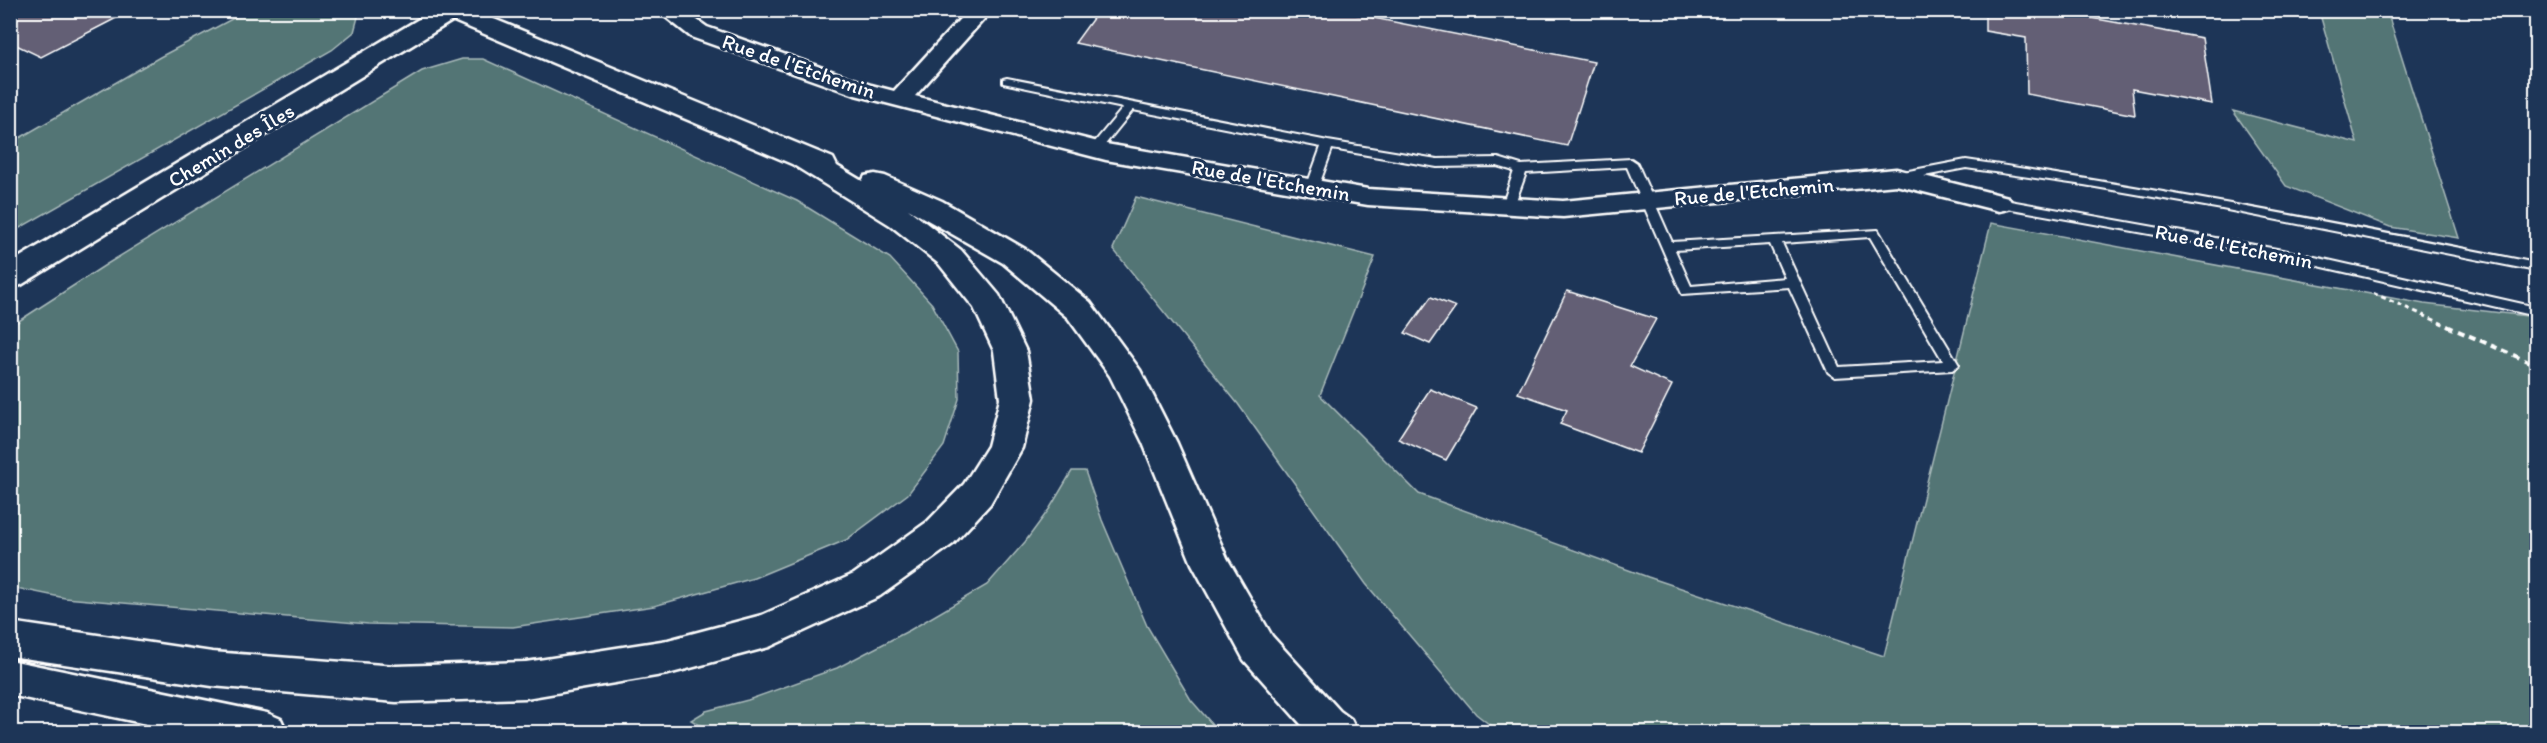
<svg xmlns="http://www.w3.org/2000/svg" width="2547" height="743" viewBox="0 0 2547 743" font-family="Itim,sans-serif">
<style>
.green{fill:#537575;stroke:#a9baba;stroke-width:1.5}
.building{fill:#645f74;stroke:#fff;stroke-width:1.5}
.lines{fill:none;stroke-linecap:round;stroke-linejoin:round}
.service-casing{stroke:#fff;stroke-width:4}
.minor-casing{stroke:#fff;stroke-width:5}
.secondary-casing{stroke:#fff;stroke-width:5}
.motorway-casing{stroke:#fff;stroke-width:5}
.path-far1{stroke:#fff;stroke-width:3;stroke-dasharray:5 4;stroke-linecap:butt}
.path{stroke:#fff;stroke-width:4;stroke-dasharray:7 5;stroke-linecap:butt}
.service{fill:#1d3557;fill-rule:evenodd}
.minor{fill:#1d3557;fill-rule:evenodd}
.secondary{fill:#1d3557;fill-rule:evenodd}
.motorway{fill:#1d3557;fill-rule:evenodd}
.labels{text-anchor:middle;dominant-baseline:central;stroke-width:6;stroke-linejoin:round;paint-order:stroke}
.street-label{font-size:21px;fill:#fff;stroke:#1d3557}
</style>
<rect width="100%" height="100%" fill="#1d3557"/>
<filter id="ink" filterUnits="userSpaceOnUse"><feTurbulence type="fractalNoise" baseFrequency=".0167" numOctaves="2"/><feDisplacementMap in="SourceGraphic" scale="12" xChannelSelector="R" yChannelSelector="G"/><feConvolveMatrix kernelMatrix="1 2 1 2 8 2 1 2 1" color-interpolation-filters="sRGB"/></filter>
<g filter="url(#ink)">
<g class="green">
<polygon points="247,11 353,11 358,17 354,32 332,50 11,233 11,143 160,57"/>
<polygon points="2319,11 2387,11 2459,238 2390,227 2286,186 2233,111 2357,143"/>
<polygon points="462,59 483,59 797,201 890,258 932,304 958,352 959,399 944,446 908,494 846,540 754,578 654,606 513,627 368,624 65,598 11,587 11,326 107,264 422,71"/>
<polygon points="1136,197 1375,257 1320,395 1419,494 1648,577 1884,656 1991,223 2424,304 2536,317 2536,732 1499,732 1476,714 1366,584 1238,404 1113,249"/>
<polygon points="1072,471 1085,471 1102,520 1147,626 1191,700 1219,732 719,732 705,728 691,720 706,711 748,700 837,668 910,630 987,585 1025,542 1050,508"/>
</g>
<g class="building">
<polygon points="10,10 132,10 41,57 10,42"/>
<polygon points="1099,10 1334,10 1594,62 1567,146 1075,43"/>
<polygon points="1985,10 2047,10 2202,38 2212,104 2132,89 2135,115 2027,94 2026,38 1985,31"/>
<polygon points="1567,291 1656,319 1630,366 1672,385 1638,453 1560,424 1567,410 1518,393"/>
<polygon points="1431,297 1456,307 1430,344 1405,333"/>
<polygon points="1430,389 1477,408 1446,460 1398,439"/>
</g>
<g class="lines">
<defs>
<g id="service">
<path d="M 1007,78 L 1328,141 L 1437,159 L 1498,158 L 1521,165 L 1631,159 L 1637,163 L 1672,242 L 1878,230 L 1959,365 L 1952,370 L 1835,377 L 1828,372 L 1789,287 L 1682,294 L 1627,167 L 1526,173 L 1514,206 L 1508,210 L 1502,206 L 1514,171 L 1497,166 L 1437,167 L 1332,149 L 1318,188 L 1312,192 L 1306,188 L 1321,147 L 1133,110 L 1099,152 L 1095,153 L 1089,149 L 1123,108 L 1003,83 L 1003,79 ZM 1870,237 L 1943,361 L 1839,367 L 1782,243 ZM 1770,244 L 1785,278 L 1691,286 L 1675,250 Z"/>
<path d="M 1966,160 C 2157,188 2346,225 2536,263 L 2536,271 L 2222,209 L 2084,185 L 1966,168 L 1898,181 L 1892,177 L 1898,173 Z"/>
<polygon points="1999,199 2288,251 2536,307 2536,316 2288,259 1995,206 1993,203"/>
</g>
<polygon id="minor" points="657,10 683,10 707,27 871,85 894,91 968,10 992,10 915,96 1106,144 1368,189 1563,201 1896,169 2008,197 2012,203 2008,209 1999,211 1896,185 1563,217 1368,205 1106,160 855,95 691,37"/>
<polygon id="secondary" points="434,10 464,11 460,16 21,285 10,288 10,263"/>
<g id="motorway">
<polygon points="472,10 833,158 837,166 862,181 865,176 875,174 885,176 942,201 1025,249 1090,302 1140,370 1177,443 1227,558 1272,636 1340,711 1351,719 1357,732 1308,732 1244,660 1192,564 1143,443 1110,376 1068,318 1003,263 908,209 961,250 999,295 1026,351 1034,399 1022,448 990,504 953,544 880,596 769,647 668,674 526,698 396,702 212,686 10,656 10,622 212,652 396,666 526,662 668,640 762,615 854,574 927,522 964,484 988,446 1000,399 994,351 974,308 939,264 890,225 792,164 442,16 438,11"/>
<polygon points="10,660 267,713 281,719 287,732 184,732 10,695"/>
</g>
</defs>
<use href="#service" class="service-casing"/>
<use href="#minor" class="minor-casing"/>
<use href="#secondary" class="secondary-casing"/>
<use href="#motorway" class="motorway-casing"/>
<polyline class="path-far1" points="2373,293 2450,327"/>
<polyline class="path" points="2447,326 2536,365"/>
<use href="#service" class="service"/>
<use href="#minor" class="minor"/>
<use href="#secondary" class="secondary"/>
<use href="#motorway" class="motorway"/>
</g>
</g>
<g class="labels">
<g class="street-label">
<text transform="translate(799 66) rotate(19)">Rue de l'Etchemin</text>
<text transform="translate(231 145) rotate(-31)">Chemin des Îles</text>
<text transform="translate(1271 180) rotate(10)">Rue de l'Etchemin</text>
<text transform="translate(1754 191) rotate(-5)">Rue de l'Etchemin</text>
<text transform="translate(2234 246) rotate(11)">Rue de l'Etchemin</text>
</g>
</g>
<rect width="2547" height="743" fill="none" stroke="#1d3557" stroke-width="36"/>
<rect x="18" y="18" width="2511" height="707" fill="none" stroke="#fff" stroke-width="2" filter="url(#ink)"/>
</svg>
